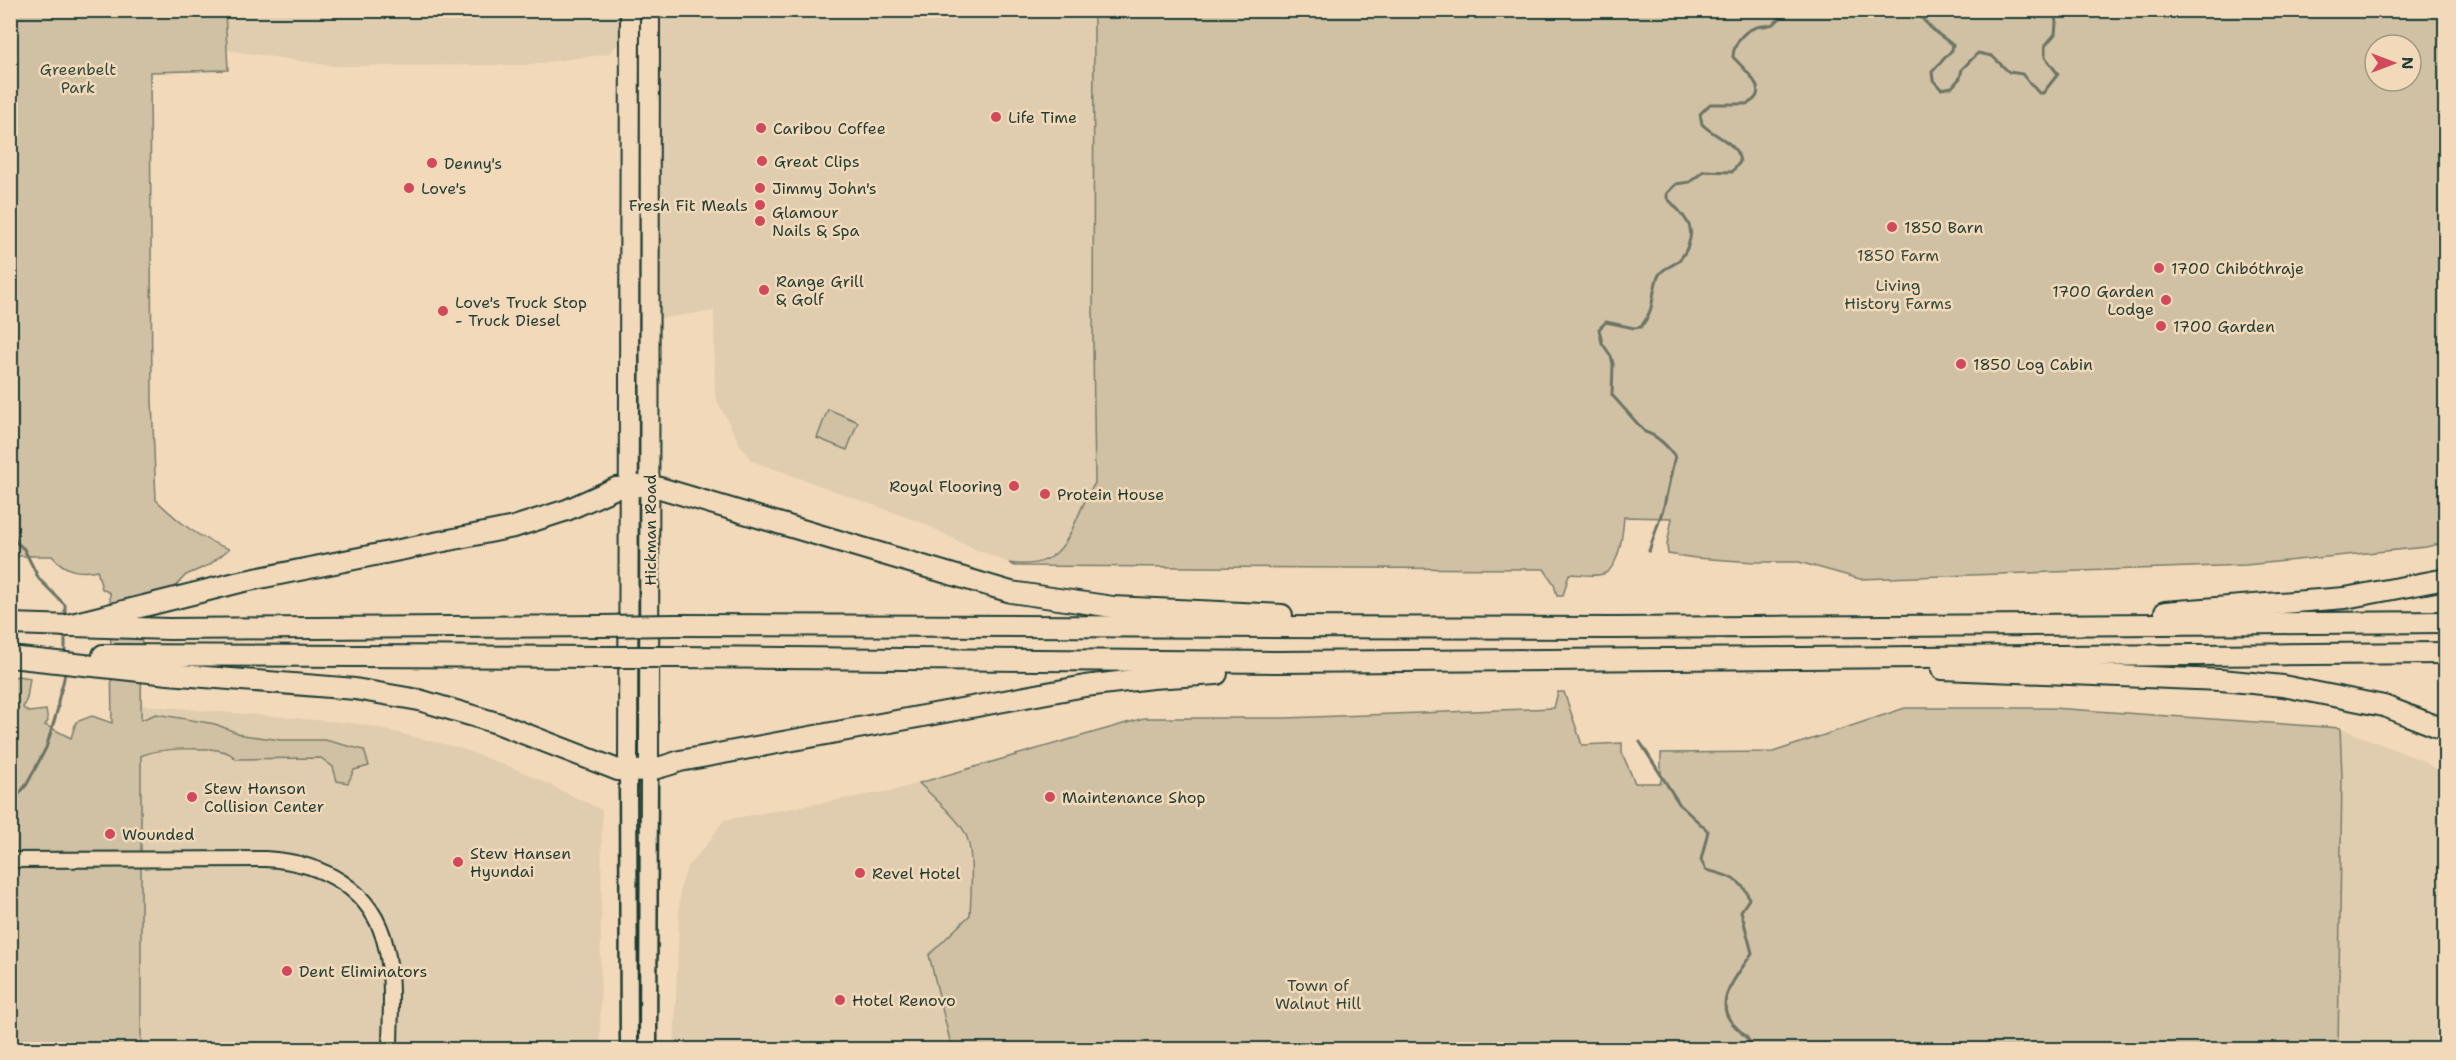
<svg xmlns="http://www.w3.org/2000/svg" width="2456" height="1060" viewBox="0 0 2456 1060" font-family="'Shantell Sans',sans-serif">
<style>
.built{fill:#e0ccaf}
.green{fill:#d0c0a4;stroke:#787e6c;stroke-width:1.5;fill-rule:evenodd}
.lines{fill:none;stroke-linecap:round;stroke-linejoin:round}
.stream{stroke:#6c7565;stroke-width:3}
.tertiary-casing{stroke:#1f3d34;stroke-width:18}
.primary-casing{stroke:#1f3d34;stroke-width:21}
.trunk-casing{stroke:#1f3d34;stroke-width:22}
.motorway-casing{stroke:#1f3d34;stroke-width:24}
.tertiary{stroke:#f2d9ba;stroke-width:14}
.primary{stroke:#f2d9ba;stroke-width:16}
.trunk{stroke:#f2d9ba;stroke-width:18}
.motorway{stroke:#f2d9ba;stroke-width:20}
.motorway-bridge-casing{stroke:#1f3d34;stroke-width:24;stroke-linecap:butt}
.motorway-bridge{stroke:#f2d9ba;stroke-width:20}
.poi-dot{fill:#d1495b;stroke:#f2d9ba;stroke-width:2}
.labels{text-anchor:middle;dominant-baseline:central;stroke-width:5;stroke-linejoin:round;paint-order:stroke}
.park-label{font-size:16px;fill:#314a3f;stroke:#f2d9ba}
.poi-label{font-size:16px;fill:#1f3d34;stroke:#f2d9ba;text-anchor:start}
.street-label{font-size:16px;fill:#1f3d34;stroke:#f2d9ba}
</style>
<rect width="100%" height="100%" fill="#f2d9ba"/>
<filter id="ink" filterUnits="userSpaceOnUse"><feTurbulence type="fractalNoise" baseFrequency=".0167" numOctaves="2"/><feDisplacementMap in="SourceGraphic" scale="12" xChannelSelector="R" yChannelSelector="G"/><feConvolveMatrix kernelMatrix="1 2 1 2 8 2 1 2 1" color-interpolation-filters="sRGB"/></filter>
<g filter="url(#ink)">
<g class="built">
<polygon points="225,11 620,11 620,36 618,44 608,54 524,65 333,66 227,50"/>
<polygon points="651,11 1094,11 1093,345 1095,483 1086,498 1068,542 1056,552 1038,562 1025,564 1009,563 970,547 923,523 752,461 739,443 715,396 714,311 648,320"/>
<polygon points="141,705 362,724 460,748 523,772 602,810 600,1049 396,1049 396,970 392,944 386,926 366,895 346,876 308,857 283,853 141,853"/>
<polygon points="2340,728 2421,760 2445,775 2446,1049 2338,1050 2342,777"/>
<polygon points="919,783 951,815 966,835 972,878 970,915 929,955 952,1049 674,1050 680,889 687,867 705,847 724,820 895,790"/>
<polygon points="141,866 286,866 327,880 346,893 366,917 378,943 383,970 383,1049 141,1049"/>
</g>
<g class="green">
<path d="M 11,11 L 225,11 L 228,70 L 150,72 L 152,400 L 156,500 C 180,523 198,538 229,549 L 209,565 L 186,575 L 162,600 L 142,599 L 141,720 L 156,714 L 215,724 L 243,735 L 281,740 L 325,740 L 364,750 L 369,766 L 354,770 L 348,783 L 337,781 L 333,767 L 321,758 L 236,759 C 233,757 231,754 228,753 C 214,746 156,748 141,756 L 141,1049 L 11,1049 L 10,680 L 17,676 L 30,678 L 27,698 L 23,708 L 29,712 L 46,710 L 48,721 L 45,725 L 71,738 L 76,722 L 92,716 L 112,723 L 110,593 L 102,589 L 97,570 C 79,574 65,571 52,556 L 11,556 Z"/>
<path d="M 1094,11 L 2445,11 L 2445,543 L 2426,547 L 2246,565 L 1860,579 L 1799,562 L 1755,562 L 1696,558 L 1668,554 L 1667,545 L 1672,518 L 1624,517 C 1623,531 1620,569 1603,574 C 1593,577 1579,574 1569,574 L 1563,596 L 1557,596 L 1554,584 L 1544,569 L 1015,566 L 1009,563 C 1072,573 1069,521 1095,483 L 1093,345 ZM 2375,45 L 2411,45 L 2411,81 L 2375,81 Z"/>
<polygon points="828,409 858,422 847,450 817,438"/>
<path d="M 1558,692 L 1564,692 L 1582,745 L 1622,743 L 1622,753 L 1635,783 L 1661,783 L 1661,753 L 1773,752 L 1905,708 L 2053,708 L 2340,728 L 2342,777 L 2338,1049 L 952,1049 L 929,955 L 970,915 C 971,895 974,853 966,835 C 960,820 931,795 919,783 L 1144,718 L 1286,718 L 1554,708 Z"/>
</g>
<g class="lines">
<g class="stream">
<polyline points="1859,10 1867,12 1869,10"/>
<polyline points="1914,10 1934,31 1953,45 1952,50 1932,72 1933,80 1941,89 1952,87 1960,78 1962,69 1978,53 1992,56 2009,72 2022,74 2039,93 2043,93 2058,74 2045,57 2045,46 2055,34 2056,23 2054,10"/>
<polyline points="10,474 14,493 10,515"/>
<polyline points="10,523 16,542 24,549 39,579 65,605 65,619"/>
<path d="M 1649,551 L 1664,506 L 1675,456 C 1667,446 1658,436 1645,432 L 1612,395 L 1613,364 L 1611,356 L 1602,343 L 1599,329 L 1606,322 L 1634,328 L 1641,327 C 1655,309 1651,298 1657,279 C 1660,270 1667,268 1674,264 C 1686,257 1695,235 1688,223 C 1683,214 1674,205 1667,198 L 1667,193 L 1676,184 L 1690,182 L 1704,171 L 1732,172 L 1740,162 C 1738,142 1714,137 1702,124 L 1700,114 L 1710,104 L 1746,104 C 1774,93 1744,69 1733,57 C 1733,46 1742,32 1754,28 C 1760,25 1767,27 1773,24 C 1779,21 1782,15 1787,10"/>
<polyline points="65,634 65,655"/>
<path d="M 1640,742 L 1680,805 L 1708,831 L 1701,860 L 1706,870 C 1723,874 1745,879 1749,899 L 1741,911 L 1752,953 C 1740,973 1711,1001 1733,1024 C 1740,1032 1751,1039 1754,1050"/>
<path d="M 10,805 L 27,784 L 46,748 L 58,708 C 56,698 65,685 65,670"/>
</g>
<defs>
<path id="tertiary" d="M 10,860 L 265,859 C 321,862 373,888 386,947 C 394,980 390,1016 390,1050"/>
<g id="primary">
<polyline points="628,771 629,1050"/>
<polyline points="648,1050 649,771"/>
</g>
<g id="trunk">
<polyline points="628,771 630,10"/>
<polyline points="649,771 650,10"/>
</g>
<g id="motorway">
<polyline points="2165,612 2345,598 2446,579"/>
<polyline points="10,624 169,629 601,626"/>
<polyline points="676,625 1615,628 2446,622"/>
<polyline points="64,626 240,582 514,527 567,510 616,488 650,485 1011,592 1113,607 1282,615"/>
<polyline points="103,655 602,657"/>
<path d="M 10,657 L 168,674 L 355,689 L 419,700 L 497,723 L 618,770 C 643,773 657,769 680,761 L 1085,686 L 1152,678 L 1217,674"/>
<polyline points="675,657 1278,662 2446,653"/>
<polyline points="1942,669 2221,680 2283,686 2384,706 2446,730"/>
</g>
</defs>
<use href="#tertiary" class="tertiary-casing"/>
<use href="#primary" class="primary-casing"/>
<use href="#trunk" class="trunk-casing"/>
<use href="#motorway" class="motorway-casing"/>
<use href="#tertiary" class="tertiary"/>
<use href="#primary" class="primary"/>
<use href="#trunk" class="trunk"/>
<use href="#motorway" class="motorway"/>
<defs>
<g id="motorway-bridge">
<polyline points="601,626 676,625"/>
<polyline points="602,657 675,657"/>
</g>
</defs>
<use href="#motorway-bridge" class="motorway-bridge-casing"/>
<use href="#motorway-bridge" class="motorway-bridge"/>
</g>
</g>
<g class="poi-dot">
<circle cx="996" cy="117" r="6"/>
<circle cx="761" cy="128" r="6"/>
<circle cx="762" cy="161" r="6"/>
<circle cx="432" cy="163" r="6"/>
<circle cx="409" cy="188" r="6"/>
<circle cx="760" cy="188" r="6"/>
<circle cx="760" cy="205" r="6"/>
<circle cx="760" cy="221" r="6"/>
<circle cx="1892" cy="227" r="6"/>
<circle cx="2159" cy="268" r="6"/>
<circle cx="764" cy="290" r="6"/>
<circle cx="2166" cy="300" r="6"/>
<circle cx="443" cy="311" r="6"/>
<circle cx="2161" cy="326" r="6"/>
<circle cx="1961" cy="364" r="6"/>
<circle cx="1014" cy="486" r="6"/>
<circle cx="1045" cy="494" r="6"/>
<circle cx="192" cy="797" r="6"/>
<circle cx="1050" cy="797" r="6"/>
<circle cx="110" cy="834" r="6"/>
<circle cx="458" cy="862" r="6"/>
<circle cx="860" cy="873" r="6"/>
<circle cx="287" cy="971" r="6"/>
<circle cx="840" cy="1000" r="6"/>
</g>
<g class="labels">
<g class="park-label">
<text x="78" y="69">Greenbelt<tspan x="78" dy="18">Park</tspan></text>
<text x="1898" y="255">1850 Farm</text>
<text x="1898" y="285">Living<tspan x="1898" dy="18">History Farms</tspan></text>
<text x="1318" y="985">Town of<tspan x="1318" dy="18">Walnut Hill</tspan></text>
</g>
<g class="poi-label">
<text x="1008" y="117">Life Time</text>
<text x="773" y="128">Caribou Coffee</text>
<text x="774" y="161">Great Clips</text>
<text x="444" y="163">Denny's</text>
<text x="421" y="188">Love's</text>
<text x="772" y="188">Jimmy John's</text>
<text x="748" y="205" text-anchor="end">Fresh Fit Meals</text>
<text x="772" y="212">Glamour<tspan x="772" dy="18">Nails &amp; Spa</tspan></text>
<text x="1904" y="227">1850 Barn</text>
<text x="2171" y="268">1700 Chibóthraje</text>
<text x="776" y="281">Range Grill<tspan x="776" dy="18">&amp; Golf</tspan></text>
<text x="2154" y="291" text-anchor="end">1700 Garden<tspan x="2154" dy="18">Lodge</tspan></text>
<text x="455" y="302">Love's Truck Stop<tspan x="455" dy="18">- Truck Diesel</tspan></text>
<text x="2173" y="326">1700 Garden</text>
<text x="1973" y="364">1850 Log Cabin</text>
<text x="1002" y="486" text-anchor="end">Royal Flooring</text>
<text x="1057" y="494">Protein House</text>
<text x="204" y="788">Stew Hanson<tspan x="204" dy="18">Collision Center</tspan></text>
<text x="1062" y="797">Maintenance Shop</text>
<text x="122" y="834">Wounded</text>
<text x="470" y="853">Stew Hansen<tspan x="470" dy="18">Hyundai</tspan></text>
<text x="872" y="873">Revel Hotel</text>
<text x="299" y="971">Dent Eliminators</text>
<text x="852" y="1000">Hotel Renovo</text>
</g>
<g class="street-label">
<text transform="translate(650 530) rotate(-90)">Hickman Road</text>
</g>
</g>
<rect width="2456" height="1060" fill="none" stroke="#f2d9ba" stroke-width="36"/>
<rect x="18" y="18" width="2420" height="1024" fill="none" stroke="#1f3d34" stroke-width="2" filter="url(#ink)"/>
<g transform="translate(2393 63) rotate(90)"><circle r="28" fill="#f2d9ba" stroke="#9e9b84" stroke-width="1.5"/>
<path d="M0-4.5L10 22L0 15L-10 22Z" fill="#d1495b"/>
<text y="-9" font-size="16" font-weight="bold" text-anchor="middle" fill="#1f3d34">N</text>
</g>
</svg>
